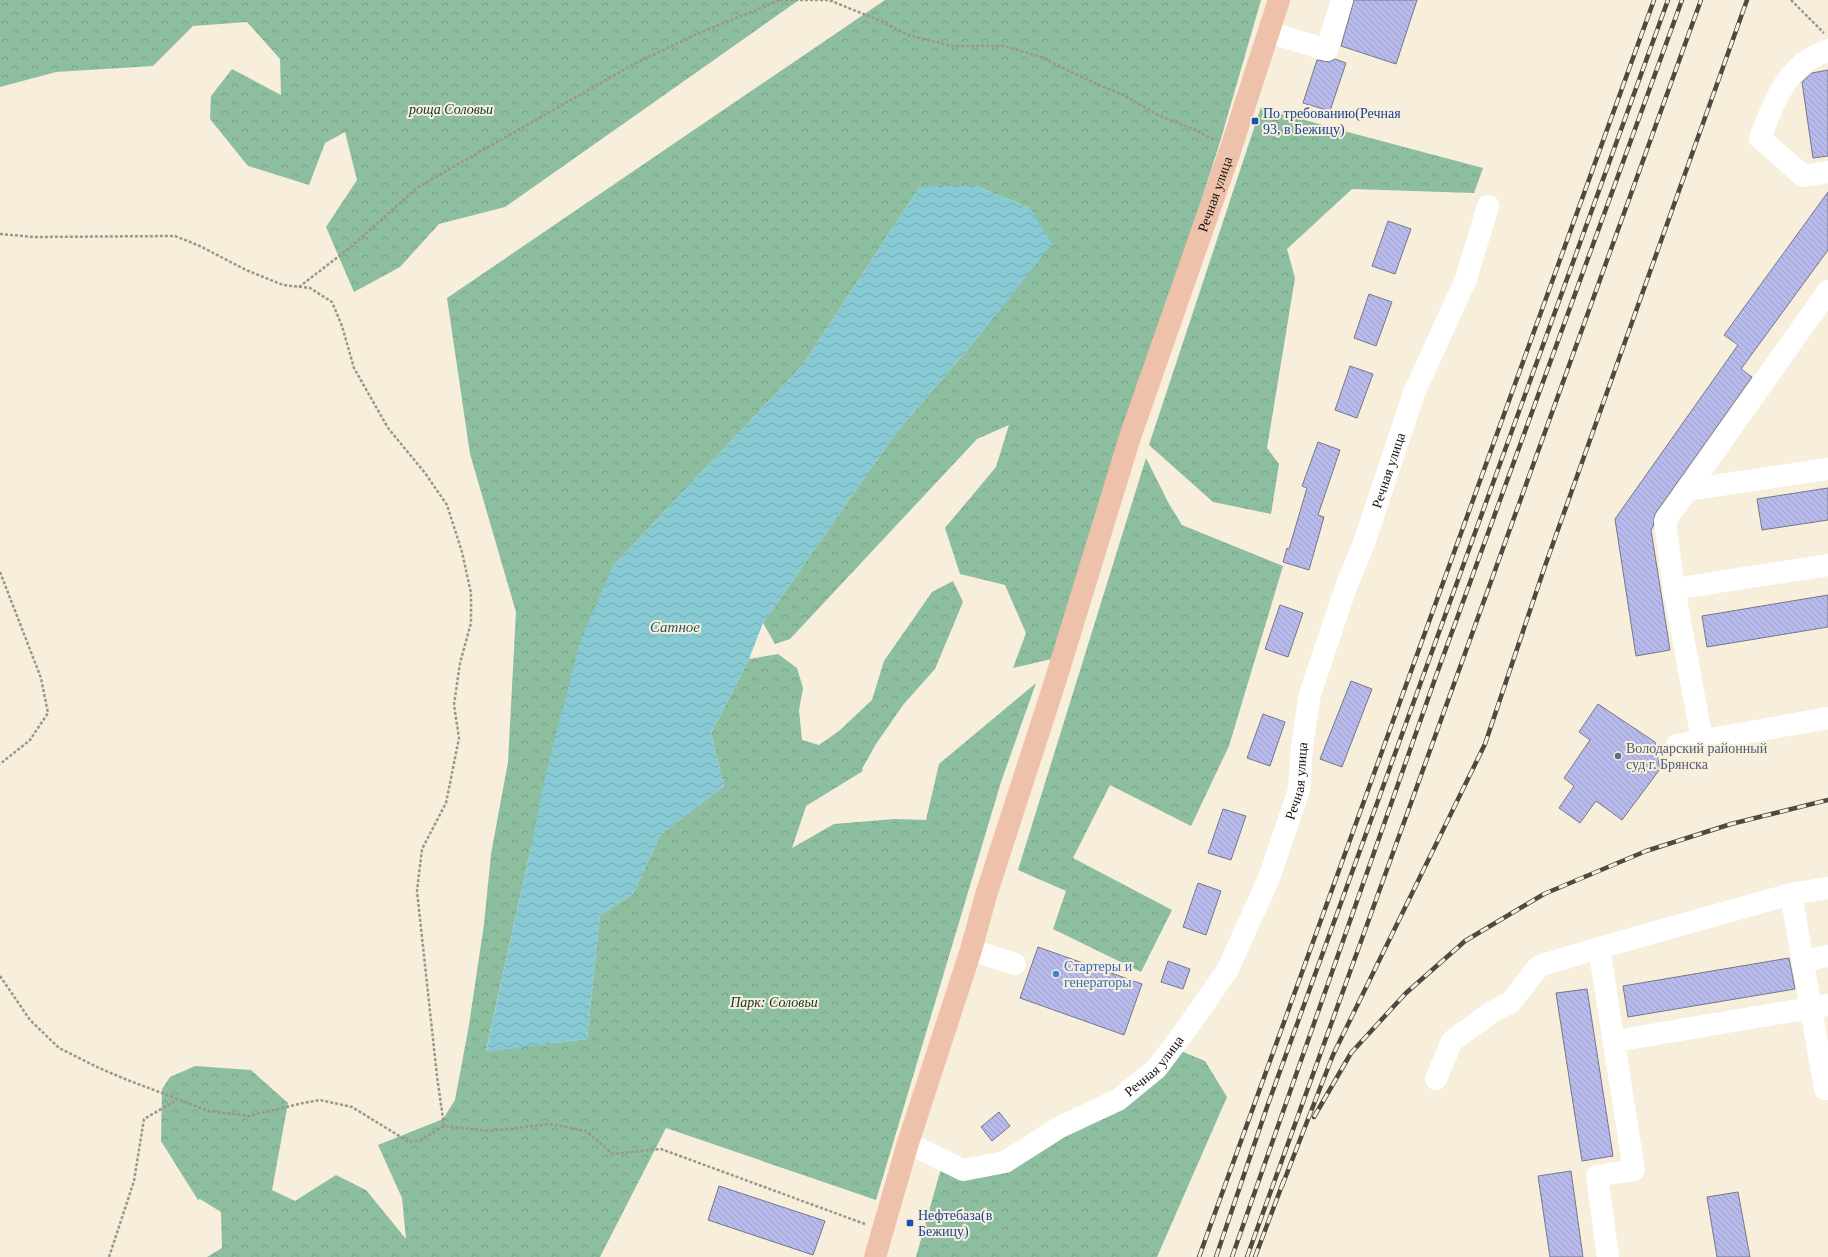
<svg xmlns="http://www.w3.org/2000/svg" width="1828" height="1257" viewBox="0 0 1828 1257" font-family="'Times New Roman',serif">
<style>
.forest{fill:url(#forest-crowns)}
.water{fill:url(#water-waves)}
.building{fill:url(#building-back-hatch);stroke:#767788}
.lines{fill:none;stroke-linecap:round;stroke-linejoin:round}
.path{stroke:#9c9689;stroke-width:2.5;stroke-dasharray:3 2;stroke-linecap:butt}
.minor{stroke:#fff;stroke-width:22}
.major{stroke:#eec1aa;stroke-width:22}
.rail-casing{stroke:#4e4a41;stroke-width:4.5}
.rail{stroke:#f7eedc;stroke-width:3;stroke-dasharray:9;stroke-linecap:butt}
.transit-dot{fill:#1a4fb4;stroke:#f7eedc;stroke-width:1.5}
.service-dot{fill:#5c6f8a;stroke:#f7eedc;stroke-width:1.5}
.shop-dot{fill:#3f7fe0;stroke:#f7eedc;stroke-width:1.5}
.labels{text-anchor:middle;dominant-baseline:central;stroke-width:4;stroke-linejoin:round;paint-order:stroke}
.park-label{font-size:14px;font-style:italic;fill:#0f3721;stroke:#f7eedc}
.transit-label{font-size:14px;fill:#164399;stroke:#f7eedc;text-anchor:start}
.street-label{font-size:14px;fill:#15120c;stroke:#f7eedc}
.service-label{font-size:14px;fill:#4e5e75;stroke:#f7eedc;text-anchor:start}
.shop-label{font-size:14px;fill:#366cbe;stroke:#f7eedc;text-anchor:start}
.water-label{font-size:15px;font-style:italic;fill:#1f5860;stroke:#f7eedc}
</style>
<defs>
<pattern id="forest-crowns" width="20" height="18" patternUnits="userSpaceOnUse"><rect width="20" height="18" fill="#8dbe9f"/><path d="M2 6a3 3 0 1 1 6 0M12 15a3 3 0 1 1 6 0" fill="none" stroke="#79a288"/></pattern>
<pattern id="water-waves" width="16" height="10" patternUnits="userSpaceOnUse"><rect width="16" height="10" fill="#87cad4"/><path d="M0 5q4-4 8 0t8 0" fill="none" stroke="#74acb5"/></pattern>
<pattern id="building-back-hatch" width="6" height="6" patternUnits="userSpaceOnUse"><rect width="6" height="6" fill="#b7baea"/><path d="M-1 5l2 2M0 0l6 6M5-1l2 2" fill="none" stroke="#9c9fc8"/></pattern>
</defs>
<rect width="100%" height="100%" fill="#f7eedc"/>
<g class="forest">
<polygon points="0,0 799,0 505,207 439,224 400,267 354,292 326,227 357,180 345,132 325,143 309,185 248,166 210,119 211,96 232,69 281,95 280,59 247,22 193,26 153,66 56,72 0,87"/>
<polygon points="885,0 1261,0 1220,142 1056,658 1013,668 1026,633 1005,585 960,574 945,528 996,467 1009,425 977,439 790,639 775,644 763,623 895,434 979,336 1004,303 1030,208 976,186 919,188 802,366 613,566 530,852 486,1051 587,1039 600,915 633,894 660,835 724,786 711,733 749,659 778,654 797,668 803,688 799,710 802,740 819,745 839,731 872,700 884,661 932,592 953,581 963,602 935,669 903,705 876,744 862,769 863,771 806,806 792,848 834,824 894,819 926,820 939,764 1036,683 1001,782 876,1200 666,1128 600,1257 207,1257 222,1248 221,1212 200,1199 198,1200 161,1141 162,1089 170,1077 195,1066 251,1070 288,1103 272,1190 295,1201 336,1175 366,1190 406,1239 402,1198 378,1145 443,1119 455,1100 469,1025 484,924 491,854 508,762 516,612 470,454 447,298"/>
<polygon points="1261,107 1329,127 1483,168 1474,193 1352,189 1287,249 1295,278 1267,448 1279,464 1271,514 1213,502 1149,445"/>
<polygon points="1146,458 1169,504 1182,525 1283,566 1229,746 1191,826 1110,785 1073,858 1172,910 1141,972 1053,929 1066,891 1018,870"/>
<polygon points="1181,1051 1205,1061 1227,1097 1157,1257 916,1257 942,1165 1007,1166"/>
</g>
<polygon class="water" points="934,186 976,186 1030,208 1052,244 979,336 895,434 763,623 749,659 711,733 724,786 660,835 633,894 600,915 587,1039 486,1052 530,852 545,777 580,642 613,566 802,366 919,188"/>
<g class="building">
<polygon points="1354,0 1417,0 1396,64 1341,46"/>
<polygon points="1335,59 1346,63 1330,111 1303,103 1317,60 1329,62"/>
<polygon points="1828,70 1828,156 1813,158 1802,82 1812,73"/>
<polygon points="1828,192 1828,250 1741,369 1752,377 1655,514 1653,527 1651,530 1670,650 1636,656 1615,519 1738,345 1724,335"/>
<polygon points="1388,221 1411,229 1395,274 1372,266"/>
<polygon points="1369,294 1392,302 1376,346 1354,338"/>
<polygon points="1350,366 1373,374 1357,418 1335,410"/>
<polygon points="1318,442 1340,450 1318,515 1324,517 1309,570 1283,562 1287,548 1289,549 1307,488 1302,486"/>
<polygon points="1828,488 1828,520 1762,530 1757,499"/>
<polygon points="1828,595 1828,627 1707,647 1702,616"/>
<polygon points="1280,605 1303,613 1288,657 1265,649"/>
<polygon points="1351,681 1372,689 1342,767 1320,759"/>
<polygon points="1598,704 1655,742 1660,769 1622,820 1596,801 1580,823 1559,808 1574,786 1564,778 1590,740 1579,732"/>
<polygon points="1263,714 1285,722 1270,766 1247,758"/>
<polygon points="1223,809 1246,816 1231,860 1208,853"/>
<polygon points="1198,883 1221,891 1206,935 1183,927"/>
<polygon points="1038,947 1142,984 1124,1035 1020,998"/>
<polygon points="1789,958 1795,989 1628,1017 1623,986"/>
<polygon points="1168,961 1190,969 1183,989 1161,982"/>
<polygon points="1587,989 1613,1156 1582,1161 1556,993"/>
<polygon points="999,1112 1010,1126 992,1141 981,1127"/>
<polygon points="1571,1171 1583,1257 1550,1257 1538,1176"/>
<polygon points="719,1186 825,1221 813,1255 708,1220"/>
<polygon points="1738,1192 1750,1257 1717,1257 1707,1197"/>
</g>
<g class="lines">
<g class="path">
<polyline points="780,0 829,0 883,22 908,35 952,46 1004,46 1041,57 1081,77 1125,96 1160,116 1191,128 1215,140"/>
<polyline points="1791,0 1824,33"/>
<polyline points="0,234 34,237 175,236 200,246 246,270 283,285 310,288 332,302 342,326 354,368 388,428 425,473 447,505 462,552 471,593 471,623 460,663 454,705 459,738 446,803 422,849 417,891 437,1076 444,1126 489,1131 551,1124 586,1131 613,1154 661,1149 865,1224"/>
<polyline points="299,287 347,250 418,187 634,64 697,34 780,0"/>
<polyline points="0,572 41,678 48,713 30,740 0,764"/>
<polyline points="0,976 30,1020 59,1048 99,1068 125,1079 209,1111 249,1116 303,1103 320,1100 352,1107 409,1142 421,1140 444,1126"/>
<polyline points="109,1257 134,1181 144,1119 177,1100"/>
</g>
<g class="minor">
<polyline points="1268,32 1327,50 1342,0"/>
<path d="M 1828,50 C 1822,53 1814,56 1808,60 C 1782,77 1771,110 1760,138 L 1803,176 L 1828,172"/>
<polyline points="1687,490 1828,469"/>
<polyline points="1674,589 1828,565"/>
<polyline points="1702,740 1674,589 1665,521 1828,291"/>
<polyline points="1677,745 1828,718"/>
<polyline points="1791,894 1825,1089 1828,1089"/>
<polyline points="1599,948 1634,1170 1597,1176 1608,1257"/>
<polyline points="971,950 1015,964"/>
<polyline points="1803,961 1828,956"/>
<polyline points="1615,1041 1828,1005"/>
<polyline points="1436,1079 1452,1041 1492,1012 1511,1002 1539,966 1599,948 1791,894 1828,888"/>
<path id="s1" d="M 908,1143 L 963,1170 L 1005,1162 L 1060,1127 L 1118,1100 L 1157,1068 L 1190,1024 L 1228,969 L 1269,878 L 1299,790 L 1302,746 L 1310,694 L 1346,587 L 1364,543 L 1414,393 L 1466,279 L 1488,206"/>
</g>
<path class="major" id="s2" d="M 875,1257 L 908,1143 L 971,950 L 986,895 L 1055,682 L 1130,437 L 1231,148 L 1279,0"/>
<defs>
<g id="rail">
<polyline points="1314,1117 1351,1053 1406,993 1465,941 1544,894 1646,851 1731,824 1828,800"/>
<polyline points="1282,1186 1333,1055 1485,744 1545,566 1747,0"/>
<polyline points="1199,1257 1654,0"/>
<polyline points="1216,1257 1267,1107 1668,0"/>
<polyline points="1232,1257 1436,676 1682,0"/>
<polyline points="1247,1257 1701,0"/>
<polyline points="1255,1257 1284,1180"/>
</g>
</defs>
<use href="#rail" class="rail-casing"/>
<use href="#rail" class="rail"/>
</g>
<g class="transit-dot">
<rect x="1251" y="117" width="8" height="8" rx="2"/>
<rect x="906" y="1219" width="8" height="8" rx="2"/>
</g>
<circle class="service-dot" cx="1618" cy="756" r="4"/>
<circle class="shop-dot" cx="1056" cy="974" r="4"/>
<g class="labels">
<g class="park-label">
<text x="451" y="109">роща Соловьи</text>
<text x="774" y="1002">Парк: Соловьи</text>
</g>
<g class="transit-label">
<text x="1263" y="113">По требованию(Речная<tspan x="1263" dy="16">93, в Бежицу)</tspan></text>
<text x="918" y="1215">Нефтебаза(в<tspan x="918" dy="16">Бежицу)</tspan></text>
</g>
<g class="street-label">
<text stroke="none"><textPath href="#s2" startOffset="1116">Речная улица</textPath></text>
<text stroke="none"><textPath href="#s1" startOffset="932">Речная улица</textPath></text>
<text stroke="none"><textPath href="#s1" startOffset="607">Речная улица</textPath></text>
<text stroke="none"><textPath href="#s1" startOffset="283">Речная улица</textPath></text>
</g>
<g class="service-label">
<text x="1626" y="748">Володарский районный<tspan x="1626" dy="16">суд г. Брянска</tspan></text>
</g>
<g class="shop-label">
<text x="1064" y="966">Стартеры и<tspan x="1064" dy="16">генераторы</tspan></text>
</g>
<g class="water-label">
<text x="675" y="627">Сатное</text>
</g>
</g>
</svg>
